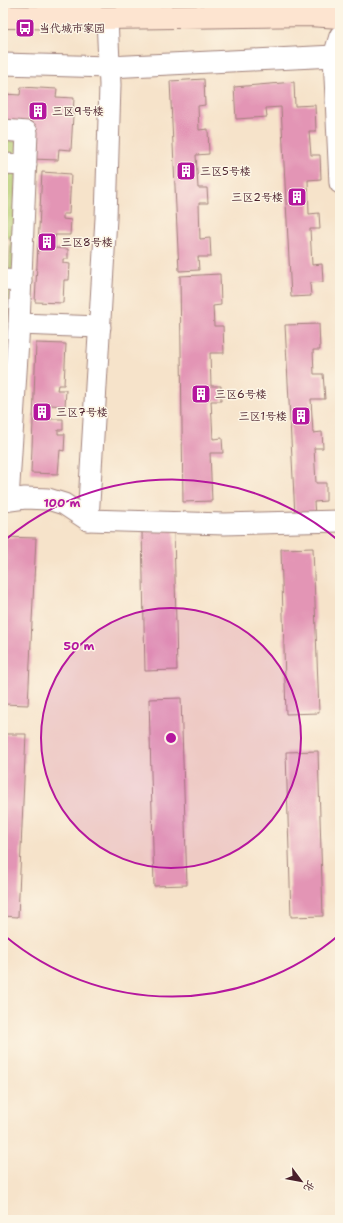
<svg xmlns="http://www.w3.org/2000/svg" width="343" height="1223" viewBox="0 0 343 1223" font-family="'Shantell Sans','LXGW WenKai TC',sans-serif">
<style>
.green{fill:#b5cf75;stroke:#807750}
.building{fill:#e395b5}
.lines{fill:none;stroke-linecap:round;stroke-linejoin:round}
.minor-casing{stroke:#a0817a;stroke-width:23}
.secondary-casing{stroke:#a0817a;stroke-width:24}
.minor{stroke:#fff;stroke-width:21}
.secondary{stroke:#fde4d0;stroke-width:22}
.ring{fill:none;stroke:#b5179e;stroke-width:2}
.labels{text-anchor:middle;dominant-baseline:central;stroke-width:3;stroke-linejoin:round;paint-order:stroke}
.poi-label{font-size:11px;fill:#4a1f2b;stroke:#fcf5e5;text-anchor:start}
.centre{fill:#b5179e;stroke:#fcf5e5;stroke-width:2}
.ring-label{font-size:12px;text-anchor:middle;font-weight:bold;fill:#b5179e;stroke:#fcf5e5;stroke-width:3;stroke-linejoin:round;paint-order:stroke}
</style>
<rect width="100%" height="100%" fill="#fcf5e5"/>
<filter id="ink" filterUnits="userSpaceOnUse"><feTurbulence type="fractalNoise" baseFrequency=".025" numOctaves="2"/><feDisplacementMap in="SourceGraphic" scale="8" xChannelSelector="R" yChannelSelector="G"/><feConvolveMatrix kernelMatrix="1 2 1 2 8 2 1 2 1" color-interpolation-filters="sRGB"/></filter>
<filter id="wash" filterUnits="userSpaceOnUse"><feTurbulence type="fractalNoise" baseFrequency=".012" numOctaves="4" result="noise"/><feDisplacementMap in="SourceGraphic" scale="16" xChannelSelector="R" yChannelSelector="G"/><feGaussianBlur stdDeviation="0.9" result="paint"/><feColorMatrix in="noise" values="0 0 0 0 0 0 0 0 0 0 0 0 0 0 0 0 0 1.4 0 .05"/><feComposite in="paint" operator="in"/></filter>
<g filter="url(#wash)">
<rect width="100%" height="100%" fill="#f6e3ca"/>
<g class="green">
<polygon points="3,140 21,142 20,157 3,160"/>
<polygon points="3,166 17,167 15,274 9,274 11,238 3,237"/>
<polygon points="3,281 11,281 9,355 3,358"/>
</g>
<g id="blocks">
<g class="building">
<polygon points="204,79 205,105 198,106 199,130 208,129 209,154 196,155 198,188 207,188 208,203 199,203 200,239 210,238 211,257 198,257 199,270 179,271 170,81"/>
<polygon points="294,82 295,106 315,105 316,131 309,131 311,155 320,155 321,179 308,180 309,214 319,213 320,229 310,229 312,265 322,264 323,282 310,283 311,296 291,297 281,107 266,108 267,117 236,119 234,87"/>
<polygon points="21,87 57,89 56,97 74,98 71,150 59,149 58,160 31,159 3,125 3,94 20,95"/>
<polygon points="3,169 6,169 4,207 3,207"/>
<polygon points="42,172 71,174 69,214 63,214 63,219 71,220 70,235 55,235 55,248 68,249 68,259 63,259 63,263 70,264 69,280 64,280 63,303 35,302"/>
<polygon points="220,274 221,305 213,306 214,326 223,326 224,353 210,353 211,386 221,386 221,401 211,401 213,439 222,438 223,453 210,453 212,501 183,502 180,276"/>
<polygon points="319,324 320,350 313,350 314,374 323,374 325,399 311,399 313,433 322,432 323,448 314,448 316,483 326,483 326,501 314,502 315,515 295,516 285,325"/>
<polygon points="36,343 66,344 64,385 58,385 57,390 66,390 65,406 50,405 50,419 63,419 63,430 58,430 58,434 65,434 64,451 60,450 58,474 31,473"/>
<polygon points="174,530 177,670 145,671 142,531"/>
<polygon points="3,537 36,538 28,705 3,704"/>
<polygon points="313,548 319,713 286,714 281,549"/>
<polygon points="181,698 187,885 154,886 149,699"/>
<polygon points="3,734 26,734 18,917 3,916"/>
<polygon points="318,751 323,916 291,917 286,752"/>
</g>
</g>
</g>
<g filter="url(#ink)">
<use href="#blocks" fill-opacity="0" stroke="#a0817a" stroke-width="1"/>
<g class="lines">
<defs>
<g id="minor">
<polyline points="340,36 334,56 340,183"/>
<polyline points="3,64 109,67 334,56"/>
<polyline points="3,130 27,132 19,324 100,327"/>
<polyline points="3,164 26,165"/>
<polyline points="3,280 21,281"/>
<polyline points="8,500 19,324"/>
<polyline points="3,501 25,498 48,499 64,504 88,520 224,524 340,521"/>
<polyline points="88,520 106,218 110,85 107,18"/>
</g>
<polyline id="secondary" points="3,17 107,18 309,15 340,17"/>
</defs>
<use href="#minor" class="minor-casing"/>
<use href="#secondary" class="secondary-casing"/>
<use href="#minor" class="minor"/>
<use href="#secondary" class="secondary"/>
</g>
</g>
<circle cx="171" cy="738" r="130" fill="#b5179e" fill-opacity=".12"/>
<g class="ring">
<circle cx="171" cy="738" r="130"/>
<path d="M339 935A259 259 0 0 1 5 936M5 540A259 259 0 0 1 339 541"/>
</g>
<defs>
<symbol id="bus-square" viewBox="-11 -11 22 22"><rect x="-9" y="-9" width="18" height="18" rx="4" fill="#b5179e" stroke="#fcf5e5"/><path d="M-5-6H5V4H4V6H2V4H-2V6H-4V4H-5ZM-3.5-4V0h7V-4ZM-3.5 1.2v1.5H-2V1.2ZM2 1.2v1.5H3.5V1.2Z" fill="#fff"/></symbol>
<symbol id="building-square" viewBox="-11 -11 22 22"><rect x="-9" y="-9" width="18" height="18" rx="4" fill="#b5179e" stroke="#fcf5e5"/><path d="M-4-6H4V6H1V3H-1V6H-4ZM-2.5-4.3h1.7v1.8h-1.7ZM.8-4.3h1.7v1.8H.8ZM-2.5-1h1.7V.8h-1.7ZM.8-1h1.7V.8H.8Z" fill="#fff"/></symbol>
</defs>
<g fill-rule="evenodd">
<use href="#bus-square" x="14" y="17" width="22" height="22"/>
<use href="#building-square" x="27" y="100" width="22" height="22"/>
<use href="#building-square" x="175" y="160" width="22" height="22"/>
<use href="#building-square" x="286" y="186" width="22" height="22"/>
<use href="#building-square" x="36" y="231" width="22" height="22"/>
<use href="#building-square" x="190" y="383" width="22" height="22"/>
<use href="#building-square" x="31" y="401" width="22" height="22"/>
<use href="#building-square" x="290" y="405" width="22" height="22"/>
</g>
<g class="labels">
<g class="poi-label">
<text x="39" y="28">当代城市家园</text>
<text x="52" y="111">三区9号楼</text>
<text x="200" y="171">三区5号楼</text>
<text x="283" y="197" text-anchor="end">三区2号楼</text>
<text x="61" y="242">三区8号楼</text>
<text x="215" y="394">三区6号楼</text>
<text x="56" y="412">三区7号楼</text>
<text x="287" y="416" text-anchor="end">三区1号楼</text>
</g>
</g>
<circle cx="171" cy="738" r="6" class="centre"/>
<g class="ring-label">
<text x="62" y="507">100 m</text>
<text x="79" y="650">50 m</text>
</g>
<rect width="343" height="1223" fill="none" stroke="#fcf5e5" stroke-width="16"/>
<g transform="translate(301 1181) rotate(122)" stroke="#fcf5e5" stroke-width="3" paint-order="stroke">
<path d="M0-3L7 15L0 10L-7 15Z" fill="#4a1f2b"/>
<text y="-6" font-size="11" font-weight="bold" text-anchor="middle" fill="#4a1f2b">北</text>
</g>
</svg>
